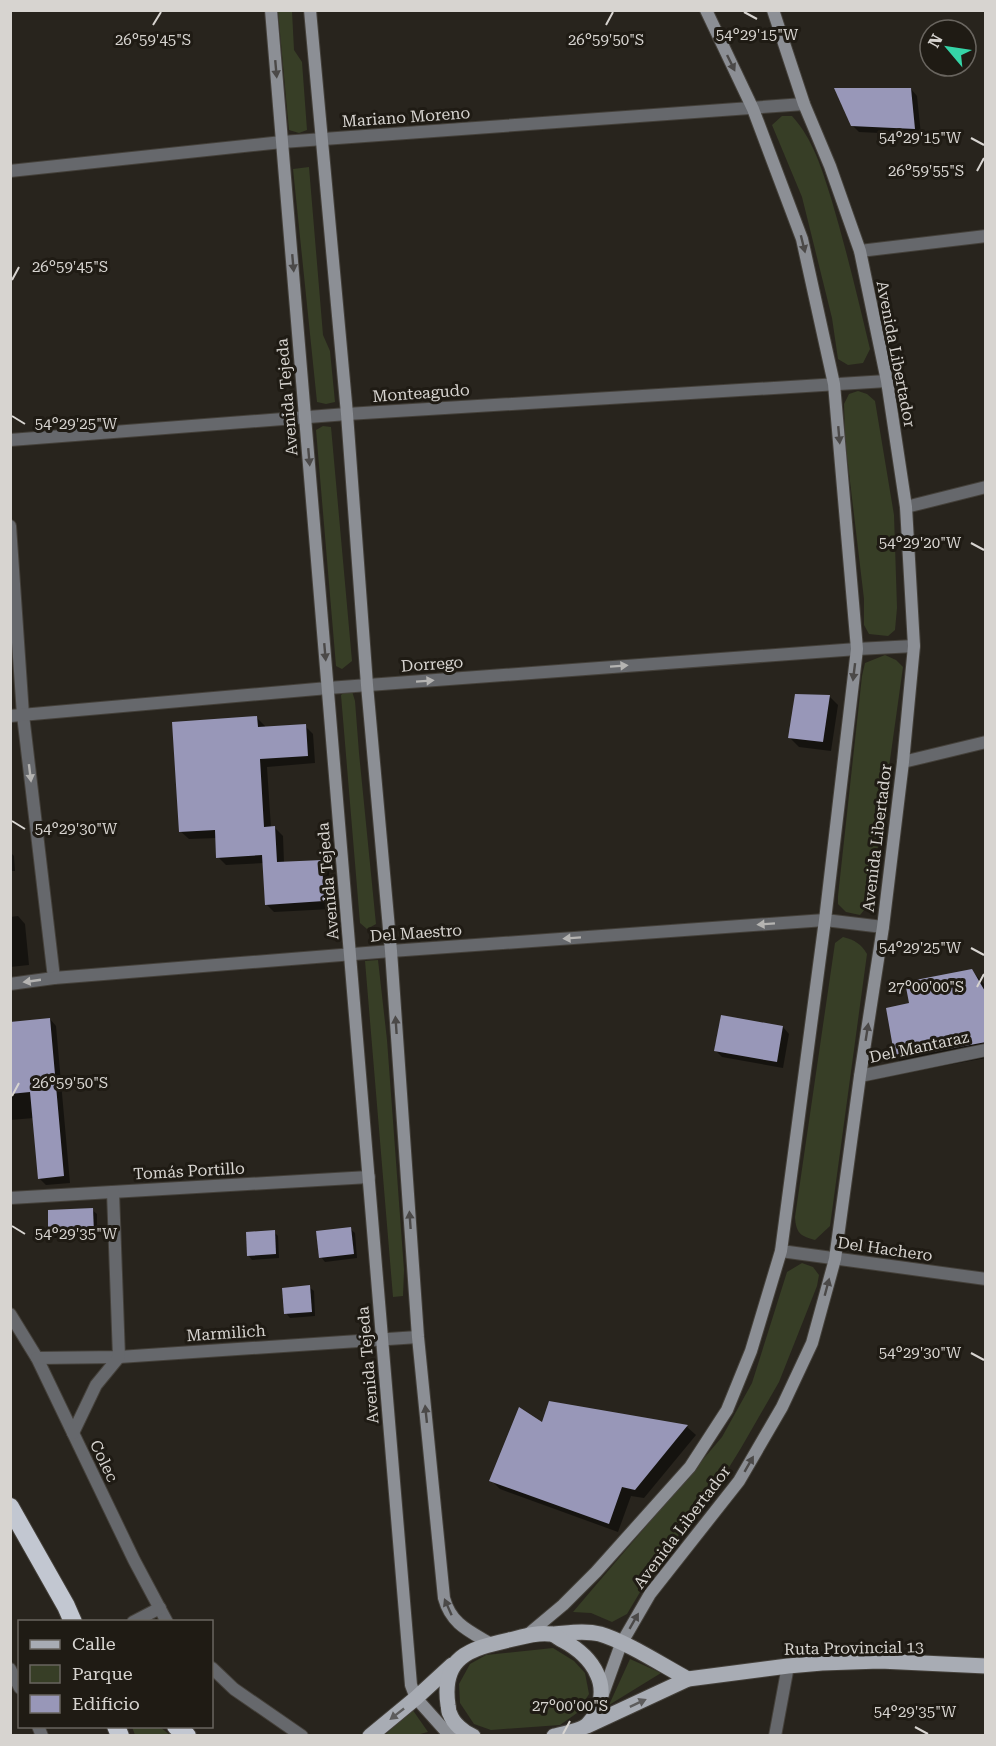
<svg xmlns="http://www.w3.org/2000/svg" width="996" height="1746" viewBox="0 0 996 1746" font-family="'Roboto Serif',serif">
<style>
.green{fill:#373e26}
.shadow{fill:#0007}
.building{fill:#9897b8}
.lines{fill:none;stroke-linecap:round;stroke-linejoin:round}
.street-casing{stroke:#44403a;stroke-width:14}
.secondary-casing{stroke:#44403a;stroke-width:14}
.primary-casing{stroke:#44403a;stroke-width:17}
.highway-casing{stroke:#44403a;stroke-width:20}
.street{stroke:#66686c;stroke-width:12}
.secondary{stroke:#8c8f95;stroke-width:12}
.primary{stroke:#a8acb4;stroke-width:15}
.highway{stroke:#c2c7d1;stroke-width:18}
.oneway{fill:#4b4948}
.oneway2{fill:#b5b4b2}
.oneway3{fill:#5d5c5c}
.ticks{fill:none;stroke:#d7d4d0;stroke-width:2}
.labels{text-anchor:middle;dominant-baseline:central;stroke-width:6;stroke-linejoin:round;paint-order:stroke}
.street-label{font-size:16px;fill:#d7d4d0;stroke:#1f1b14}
.ticks-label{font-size:15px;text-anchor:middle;fill:#d7d4d0;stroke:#1f1b14;stroke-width:6;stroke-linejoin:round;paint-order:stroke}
</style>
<rect width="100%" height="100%" fill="#28241d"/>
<g class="green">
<polygon points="278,11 292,11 294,50 302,62 307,130 299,133 289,130"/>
<path d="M 782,116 L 792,116 C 813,139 822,169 831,198 C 846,248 858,299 870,349 L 863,363 L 848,365 L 838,359 L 832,318 L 802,197 L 772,125 Z"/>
<polygon points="309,167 323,335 330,351 335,402 326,404 317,402 293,169"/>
<polygon points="858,391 867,394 875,401 894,515 897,608 895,630 888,636 869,634 864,625 864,599 845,439 844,404 849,394"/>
<polygon points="323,426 331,427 352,661 342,669 336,666 316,430"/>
<polygon points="885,655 896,660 903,667 870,903 860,915 846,912 838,904 838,896 862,676 865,663"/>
<polygon points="346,691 352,691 355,701 359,753 376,924 367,929 360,923 341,695"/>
<path d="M 843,937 C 855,940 861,944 867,954 L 830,1226 L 815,1240 C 800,1236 796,1233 795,1217 L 835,943 Z"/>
<polygon points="378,960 387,1040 404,1270 403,1296 393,1297 365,961"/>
<polygon points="802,1263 813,1267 819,1275 817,1286 779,1382 741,1448 720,1482 652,1572 627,1614 612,1622 591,1613 573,1612 722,1437 752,1383 787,1272"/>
<polygon points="553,1648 574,1661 585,1673 589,1694 577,1713 560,1725 491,1730 474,1724 460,1703 459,1684 470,1664 486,1655"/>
<polygon points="630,1659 661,1673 609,1705"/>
<polygon points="412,1709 428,1732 416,1735 384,1736"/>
<polygon points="132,1727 160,1727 170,1735 135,1735"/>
</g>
<g class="shadow">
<polygon points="911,89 917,96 921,135 859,132 852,125"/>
<polygon points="829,696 838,705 831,751 799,747 790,738"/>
<polygon points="257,718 265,726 265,728 305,726 313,734 315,763 267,767 271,828 275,828 283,836 284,863 321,861 329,869 331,909 274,912 266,904 264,863 226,865 218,857 217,838 189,839 180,831"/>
<polygon points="10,852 14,856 15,871 10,871"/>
<polygon points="18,916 25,924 29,965 10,967 10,917"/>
<polygon points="972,971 985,985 986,1058 910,1072 897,1058 911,1005"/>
<polygon points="50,1019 56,1026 70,1183 46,1185 39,1178 34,1118 10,1120 10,1023"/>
<polygon points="783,1027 789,1034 783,1068 722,1057 716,1051"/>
<polygon points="92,1210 97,1214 97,1236 54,1238 50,1234"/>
<polygon points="350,1229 355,1233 357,1258 325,1262 321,1257"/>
<polygon points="274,1232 278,1236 279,1258 252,1260 248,1255"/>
<polygon points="309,1287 314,1291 315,1316 290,1318 286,1313"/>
<polygon points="550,1403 687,1427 696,1435 644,1498 631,1496 618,1532 500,1489 491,1480 542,1425"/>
</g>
<g class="building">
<polygon points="834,88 911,88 915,129 851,126"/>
<polygon points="795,694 830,695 823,742 788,738"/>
<polygon points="257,716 258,727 306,724 308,756 260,759 264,827 275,826 277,862 322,860 324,901 265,905 262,855 216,858 215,830 179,832 172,722"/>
<polygon points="972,969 986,993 986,1042 895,1059 886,1008 909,1003 905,982"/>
<polygon points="721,1015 783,1026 777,1062 714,1051"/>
<polygon points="50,1018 64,1176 38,1179 30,1092 10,1094 10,1022"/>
<polygon points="93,1208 94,1233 48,1234 48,1210"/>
<polygon points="351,1227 354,1254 319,1258 316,1231"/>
<polygon points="275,1230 276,1254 247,1256 246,1232"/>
<polygon points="310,1285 312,1312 284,1314 282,1288"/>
<polygon points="549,1401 688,1425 635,1490 622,1487 609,1524 489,1481 519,1407 542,1422"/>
</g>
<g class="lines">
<defs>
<g id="street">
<polyline points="10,171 282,142 804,104"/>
<polyline points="860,251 986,236"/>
<polyline points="10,440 347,414 887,381"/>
<polyline points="906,507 986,487"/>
<polyline points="10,526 23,715 54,978"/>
<polyline points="10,716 328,688 857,649 914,646"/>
<polyline points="903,762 986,742"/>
<polyline points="10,984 54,978 391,951 825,920 883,927"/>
<polyline points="860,1076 986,1050"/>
<polyline points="10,1198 369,1177"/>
<polyline points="781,1251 986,1279"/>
<polyline points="10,1314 37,1358 134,1560 167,1622"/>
<polyline points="37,1358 119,1357 418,1337"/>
<polyline points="73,1433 96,1385 119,1357 113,1192"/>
<polyline points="133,1622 160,1608"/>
<polyline points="212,1668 234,1689 302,1736"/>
<polyline points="10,1669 20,1688"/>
<polyline points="38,1726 42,1736"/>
<polyline points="775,1736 788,1666"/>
</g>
<g id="secondary">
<polyline points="271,10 411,1685 416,1698 450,1736"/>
<path d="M 310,10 L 347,414 L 367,685 L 391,951 L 418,1337 L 444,1598 C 451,1624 469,1631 491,1644"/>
<polyline points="526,1636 563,1605 596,1572 690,1467 727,1410 751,1351 781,1251 825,920 857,649 834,384 802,239 753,109 706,10"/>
<polyline points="603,1694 621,1644 650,1594 739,1481 782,1407 812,1343 835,1259 860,1076 883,927 903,762 914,646 906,507 887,381 860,251 830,166 804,104 773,10"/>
</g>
<g id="primary">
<path d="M 552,1634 C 568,1633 585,1630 600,1634 C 627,1642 662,1665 688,1679"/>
<polyline points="587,1726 688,1679 788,1666 822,1663 880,1661 986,1666"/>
<polyline points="370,1736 416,1698 452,1665"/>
<path d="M 473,1736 C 464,1733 453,1723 450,1714 C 448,1712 449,1708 448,1705 C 441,1657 469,1649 509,1640 C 522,1637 537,1632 550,1634 C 554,1634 558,1638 562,1640 C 577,1648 590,1658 597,1674 C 605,1690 601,1711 588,1724 C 583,1730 562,1734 554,1736"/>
</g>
<g id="highway">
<polyline points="10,1507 66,1606 73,1622"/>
<polyline points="116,1726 120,1736"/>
<polyline points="176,1726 187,1736"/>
</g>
</defs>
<use href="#street" class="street-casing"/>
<use href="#secondary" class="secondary-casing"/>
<use href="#primary" class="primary-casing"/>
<use href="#highway" class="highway-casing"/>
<use href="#street" class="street"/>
<use href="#secondary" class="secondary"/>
<use href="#primary" class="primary"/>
<use href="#highway" class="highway"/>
</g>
<defs><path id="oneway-solid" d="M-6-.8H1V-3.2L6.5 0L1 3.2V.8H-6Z" transform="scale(1.5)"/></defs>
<g class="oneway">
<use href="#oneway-solid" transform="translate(731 63) rotate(64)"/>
<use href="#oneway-solid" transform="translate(276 69) rotate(85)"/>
<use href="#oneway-solid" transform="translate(803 244) rotate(76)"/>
<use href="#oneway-solid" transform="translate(293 263) rotate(85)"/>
<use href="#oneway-solid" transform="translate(839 435) rotate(85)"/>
<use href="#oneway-solid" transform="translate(309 457) rotate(85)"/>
<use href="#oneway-solid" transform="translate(325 652) rotate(85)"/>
<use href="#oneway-solid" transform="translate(854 672) rotate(97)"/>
<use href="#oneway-solid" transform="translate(396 1025) rotate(-94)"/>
<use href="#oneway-solid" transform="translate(867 1032) rotate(-81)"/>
<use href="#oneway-solid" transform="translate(410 1220) rotate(-94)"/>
<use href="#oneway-solid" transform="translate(827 1287) rotate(-75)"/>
<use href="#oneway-solid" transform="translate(426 1414) rotate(-96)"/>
<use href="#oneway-solid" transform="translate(749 1464) rotate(-60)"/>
<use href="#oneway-solid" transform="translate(448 1607) rotate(-114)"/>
<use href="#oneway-solid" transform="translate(634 1621) rotate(-60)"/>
</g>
<g class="oneway2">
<use href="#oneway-solid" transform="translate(619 666) rotate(-4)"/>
<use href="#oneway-solid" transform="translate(425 681) rotate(-4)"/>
<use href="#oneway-solid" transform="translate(30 773) rotate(83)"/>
<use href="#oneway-solid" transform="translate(766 924) rotate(176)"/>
<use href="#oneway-solid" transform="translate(572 938) rotate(176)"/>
<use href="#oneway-solid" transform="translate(32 981) rotate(172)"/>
</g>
<g class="oneway3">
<use href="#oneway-solid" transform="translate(638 1703) rotate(-25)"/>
<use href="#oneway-solid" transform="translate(397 1714) rotate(142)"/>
</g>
<path class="ticks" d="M 744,12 L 757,19M 153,25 L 161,12M 606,25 L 613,12M 971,138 L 984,145M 977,171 L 984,158M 12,280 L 19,267M 12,416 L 25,424M 971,543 L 984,550M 12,821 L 25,829M 971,948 L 984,955M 977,987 L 984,974M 12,1096 L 19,1083M 12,1226 L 25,1234M 971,1353 L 984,1360M 915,1727 L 928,1734M 563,1734 L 570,1721"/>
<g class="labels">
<g class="street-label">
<text transform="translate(406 117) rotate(-4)">Mariano Moreno</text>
<text transform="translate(896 354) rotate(79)">Avenida Libertador</text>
<text transform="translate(421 393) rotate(-4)">Monteagudo</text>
<text transform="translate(287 397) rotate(-95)">Avenida Tejeda</text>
<text transform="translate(432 664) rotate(-4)">Dorrego</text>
<text transform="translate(877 838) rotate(-83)">Avenida Libertador</text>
<text transform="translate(328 881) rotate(-95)">Avenida Tejeda</text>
<text transform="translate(416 933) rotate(-4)">Del Maestro</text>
<text transform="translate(919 1047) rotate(-12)">Del Mantaraz</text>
<text transform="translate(189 1171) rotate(-3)">Tomás Portillo</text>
<text transform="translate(885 1249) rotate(8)">Del Hachero</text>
<text transform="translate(226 1333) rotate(-4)">Marmilich</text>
<text transform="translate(368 1365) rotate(-95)">Avenida Tejeda</text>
<text transform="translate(104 1461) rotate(64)">Colec</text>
<text transform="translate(682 1527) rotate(-53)">Avenida Libertador</text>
<text transform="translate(854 1648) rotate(-1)">Ruta Provincial 13</text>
</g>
</g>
<g class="ticks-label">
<text x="757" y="40">54°29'15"W</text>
<text x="153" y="45">26°59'45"S</text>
<text x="606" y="45">26°59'50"S</text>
<text x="920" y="143">54°29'15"W</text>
<text x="926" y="176">26°59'55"S</text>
<text x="70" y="272">26°59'45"S</text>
<text x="76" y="429">54°29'25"W</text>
<text x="920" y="548">54°29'20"W</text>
<text x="76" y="834">54°29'30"W</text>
<text x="920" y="953">54°29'25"W</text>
<text x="926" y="992">27°00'00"S</text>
<text x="70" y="1088">26°59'50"S</text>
<text x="76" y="1239">54°29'35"W</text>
<text x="920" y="1358">54°29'30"W</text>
<text x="570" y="1711">27°00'00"S</text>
<text x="915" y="1717">54°29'35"W</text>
</g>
<rect width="996" height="1746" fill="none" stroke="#d7d4d0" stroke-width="24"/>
<rect x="18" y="1620" width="195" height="108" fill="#1f1b14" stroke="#69655f" stroke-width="1.5"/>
<rect x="30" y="1640" width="30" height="9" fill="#a8acb4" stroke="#69655f" stroke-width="1.5"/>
<text x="72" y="1650" font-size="18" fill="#d7d4d0">Calle</text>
<rect x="30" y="1665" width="30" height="18" fill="#373e26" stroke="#69655f" stroke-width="1.5"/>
<text x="72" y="1680" font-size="18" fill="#d7d4d0">Parque</text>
<rect x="30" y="1695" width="30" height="18" fill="#9897b8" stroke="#69655f" stroke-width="1.5"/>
<text x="72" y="1710" font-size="18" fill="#d7d4d0">Edificio</text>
<g transform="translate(948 48) rotate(299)"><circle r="28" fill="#1f1b14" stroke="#69655f" stroke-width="1.5"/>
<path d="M0-4.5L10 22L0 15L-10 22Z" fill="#35d4a7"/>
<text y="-9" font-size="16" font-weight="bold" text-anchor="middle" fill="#d7d4d0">N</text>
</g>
</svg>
